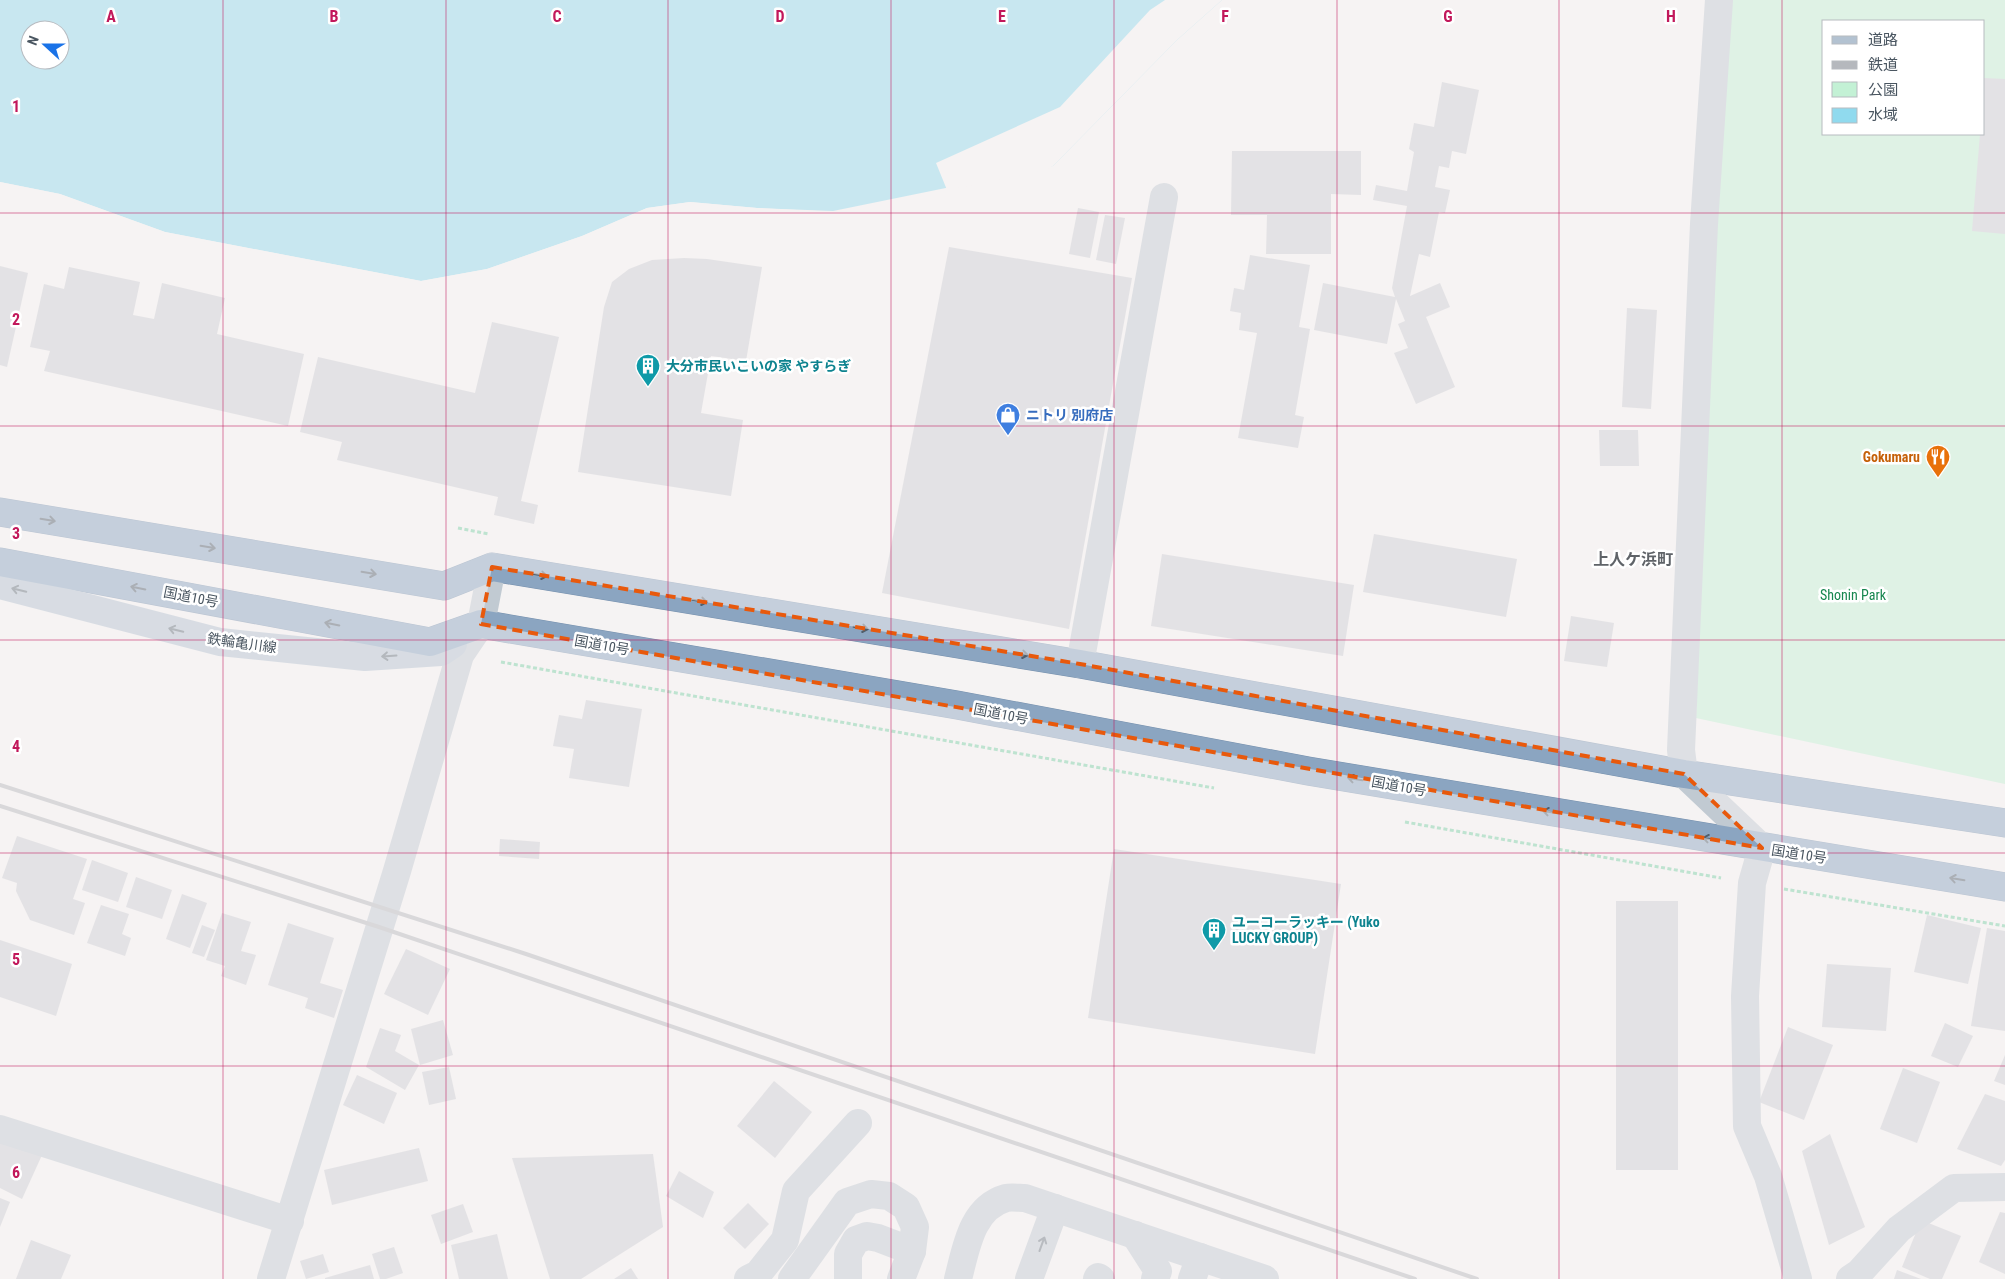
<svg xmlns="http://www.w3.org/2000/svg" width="2005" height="1279" viewBox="0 0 2005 1279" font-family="'Roboto Condensed','Noto Sans JP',sans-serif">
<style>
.green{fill:#c3f1d5;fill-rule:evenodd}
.water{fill:#90daee;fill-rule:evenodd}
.pier{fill:#f5f3f3}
.building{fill:#cdcfd5}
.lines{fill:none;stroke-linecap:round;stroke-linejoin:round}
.highway-casing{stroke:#7690ad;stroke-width:29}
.path{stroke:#7ad0a6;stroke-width:3;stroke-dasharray:4 2.5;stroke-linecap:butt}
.minor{stroke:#c1cad2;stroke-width:28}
.major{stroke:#b3c2d1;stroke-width:28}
.highway{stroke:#8ba5c1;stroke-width:28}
.rail{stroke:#b5b8bd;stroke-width:4}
.oneway{stroke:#505e6b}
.oneway2{stroke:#64717d}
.oneway3{stroke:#6e7983}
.marked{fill:none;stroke:#e8590c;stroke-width:4;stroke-dasharray:10 6;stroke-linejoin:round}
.grid{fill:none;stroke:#c2185b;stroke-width:1;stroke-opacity:0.55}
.labels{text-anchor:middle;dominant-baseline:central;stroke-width:5;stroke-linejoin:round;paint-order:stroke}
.culture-label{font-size:14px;font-weight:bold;fill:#0d838f;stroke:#fff;text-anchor:start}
.shop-label{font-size:14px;font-weight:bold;fill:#366cbe;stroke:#fff;text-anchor:start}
.food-label{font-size:14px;font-weight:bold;fill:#c56008;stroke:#fff;text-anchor:end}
.park-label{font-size:14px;fill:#17864f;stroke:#fff}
.street-label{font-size:14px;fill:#4a5661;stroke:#fff}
.quarter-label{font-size:16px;font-weight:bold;fill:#5f6368;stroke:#fff}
.grid-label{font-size:16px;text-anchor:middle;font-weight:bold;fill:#c2185b;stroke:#fff;stroke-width:5;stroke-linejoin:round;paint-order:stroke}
</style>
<rect width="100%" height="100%" fill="#f5f3f3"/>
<path class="green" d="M 1722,0 L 2005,0 L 2005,784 L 1696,718 ZM 1824,21 L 1984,21 L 1984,134 L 1824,134 Z"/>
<path class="water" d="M 0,0 L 1222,0 L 1177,40 L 1053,166 L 833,211 L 757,208 L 690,202 L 647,208 L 582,236 L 487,269 L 421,281 L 165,232 L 60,194 L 0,182 ZM 30,30 L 60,30 L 60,60 L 30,60 Z"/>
<g class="pier">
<polygon points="1165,0 1222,0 1177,40 1053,166 1042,171 947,190 936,163 1060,107 1150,10"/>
<polygon points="0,182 60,194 165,232 421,281 487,269 582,236 647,208 690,202 757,208 817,211 817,213 757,211 690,205 648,210 583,238 488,271 421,284 164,234 59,197 0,184"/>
</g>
<g class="building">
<polygon points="1984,78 2005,79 2005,234 1972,231 1980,134 1984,134"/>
<polygon points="1442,82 1479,90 1466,154 1452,151 1449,168 1439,166 1435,187 1450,190 1445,213 1439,212 1430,257 1419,254 1410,296 1440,283 1450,307 1426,317 1455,387 1416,404 1394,353 1408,348 1398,324 1405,321 1396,299 1387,344 1314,330 1323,283 1395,297 1392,288 1407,206 1373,200 1376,185 1407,191 1414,152 1409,149 1414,123 1434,127"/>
<polygon points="1232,151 1361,151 1361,195 1331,194 1331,254 1266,254 1267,215 1231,215"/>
<polygon points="1078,208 1099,212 1090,258 1069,254"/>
<polygon points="1105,215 1125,218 1116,264 1096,260"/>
<polygon points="949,247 1132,278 1069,629 882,593"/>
<polygon points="1250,255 1310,265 1299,327 1310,329 1295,415 1304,417 1298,448 1238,438 1257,333 1239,330 1241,313 1230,311 1234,288 1244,290"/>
<polygon points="684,258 707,259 762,267 746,361 711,356 701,413 743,420 731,496 578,472 604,307 612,282 629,269 652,260"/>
<polygon points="0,266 28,273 7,367 0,365"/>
<polygon points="69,267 140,282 133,315 154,319 162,283 225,298 217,334 304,354 288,426 44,371 50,351 30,347 44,284 64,289"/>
<polygon points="1627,308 1657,310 1651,409 1622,407"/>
<polygon points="492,322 559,337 521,501 538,505 534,524 494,515 498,497 337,460 342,442 300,432 318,357 475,393"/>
<polygon points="1599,430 1638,430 1639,466 1600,466"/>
<polygon points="1374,534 1517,559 1506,617 1363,592"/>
<polygon points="1162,554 1354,585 1343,656 1151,626"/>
<polygon points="1571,616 1614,623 1607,667 1564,661"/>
<polygon points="586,700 642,709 629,787 569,778 574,749 553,746 559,715 582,719"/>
<polygon points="17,836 87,859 73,899 85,903 74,935 30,920 16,891 17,883 2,878"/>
<polygon points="500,839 540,842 539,859 499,856"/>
<polygon points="1114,849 1341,884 1315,1054 1088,1018"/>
<polygon points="92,860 128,873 118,902 82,890"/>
<polygon points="136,877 172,890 162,919 126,907"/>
<polygon points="182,894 207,903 190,948 166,939"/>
<rect x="1616" y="901" width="62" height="269"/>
<polygon points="101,905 129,914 122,934 131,938 125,956 87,943"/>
<polygon points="222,913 251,922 241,951 256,955 246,985 221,976 225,966 206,960"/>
<polygon points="1927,915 1981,928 1968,984 1914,972"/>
<polygon points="288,923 334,938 320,983 343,990 334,1018 305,1008 308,998 268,985"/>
<polygon points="202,925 215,930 204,957 192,953"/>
<polygon points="1987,928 2005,931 2005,1031 1971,1026"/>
<polygon points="0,940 72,964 56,1016 0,997"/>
<polygon points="406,949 450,969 428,1015 384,994"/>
<polygon points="1827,964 1891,968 1886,1031 1822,1027"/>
<polygon points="443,1020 453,1055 420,1065 411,1029"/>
<polygon points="1945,1023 1973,1036 1958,1067 1931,1056"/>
<polygon points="1788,1027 1833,1045 1804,1120 1759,1102"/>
<polygon points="380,1028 401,1035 395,1051 419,1065 405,1090 366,1067"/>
<polygon points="2005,1055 2005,1085 1994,1081"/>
<polygon points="449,1067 456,1099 429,1105 422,1072"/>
<polygon points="1903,1068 1940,1082 1917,1143 1880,1129"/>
<polygon points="357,1075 397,1093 384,1124 343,1105"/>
<polygon points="774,1081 812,1112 775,1158 737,1126"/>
<polygon points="1985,1094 2005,1101 2005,1160 2001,1166 1957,1149"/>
<polygon points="1830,1134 1865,1227 1829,1245 1802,1151"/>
<polygon points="0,1135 42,1155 22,1199 0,1188"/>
<polygon points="419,1148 428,1181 332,1205 324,1170"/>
<polygon points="653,1154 663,1227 581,1279 550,1279 512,1158"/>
<polygon points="679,1171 714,1192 703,1218 666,1196"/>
<polygon points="0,1198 10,1202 0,1227"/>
<polygon points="748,1203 769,1224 745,1249 723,1228"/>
<polygon points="463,1204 473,1232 441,1244 431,1215"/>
<polygon points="2000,1212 2005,1213 2005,1274 1979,1262"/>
<polygon points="1921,1220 1961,1236 1942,1279 1930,1279 1902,1267"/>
<polygon points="497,1234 508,1279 459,1279 451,1245"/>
<polygon points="31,1240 71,1255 61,1279 16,1279"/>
<polygon points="394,1247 403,1273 386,1279 380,1279 372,1254"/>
<polygon points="323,1254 329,1272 306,1279 300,1261"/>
<polygon points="370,1265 374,1279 325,1279 325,1278"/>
<polygon points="631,1268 638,1279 614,1279"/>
<polygon points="1897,1270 1921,1279 1894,1279"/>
</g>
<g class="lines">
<defs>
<g id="highway">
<polyline points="0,512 444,586 492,567 1080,664 1684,774 2005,823"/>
<polyline points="0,562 430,642 481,624 957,705 1308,771 2005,887"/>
</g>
</defs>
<use href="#highway" class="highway-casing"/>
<g class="path">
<polyline points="458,528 489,534"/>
<polyline points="501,662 1214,788"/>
<polyline points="1405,822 1721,878"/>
<polyline points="1784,889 2005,926"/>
</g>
<g class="minor">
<polyline points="1719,0 1704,224 1681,750 1684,774 1762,848 1752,883 1745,996 1747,1126 1768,1176 1798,1279"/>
<polyline points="1080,664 1164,197"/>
<polyline points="0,1129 290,1221"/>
<polyline points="1135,1235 1158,1271 1155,1279"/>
<polyline points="271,1279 397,871 460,655 481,624 492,567"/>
<polyline points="748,1279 758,1274 785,1240 796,1191 858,1123"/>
<polyline points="792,1279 847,1202 871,1194 889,1196 906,1207 915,1227 912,1251 901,1279"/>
<polyline points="848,1279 848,1254 856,1240 867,1236 878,1238 912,1251"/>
<path d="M 958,1279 C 966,1249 971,1208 1006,1198 C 1011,1197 1020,1198 1025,1198 L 1265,1279"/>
<polyline points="1029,1279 1055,1208"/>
<polyline points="1097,1279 1098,1277 1101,1279"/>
<polyline points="1192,1279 1200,1257"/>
<polyline points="1850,1279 1859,1273 1899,1229 1954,1188 2005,1187"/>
</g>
<polyline class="major" points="0,585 220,642 365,657 441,652 453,644"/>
<use href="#highway" class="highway"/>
<g class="rail">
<polyline points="0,785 526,954 1477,1279"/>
<polyline points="0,806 379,927 1415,1279"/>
</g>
</g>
<defs><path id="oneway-shaft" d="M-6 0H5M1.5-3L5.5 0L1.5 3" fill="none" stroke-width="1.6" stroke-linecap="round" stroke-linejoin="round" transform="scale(1.25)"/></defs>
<g class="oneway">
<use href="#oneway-shaft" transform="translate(48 520) rotate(9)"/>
<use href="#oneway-shaft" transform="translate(208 547) rotate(9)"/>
<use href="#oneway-shaft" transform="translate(369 573) rotate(9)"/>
<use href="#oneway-shaft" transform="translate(540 575) rotate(9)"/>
<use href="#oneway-shaft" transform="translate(138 588) rotate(-169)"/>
<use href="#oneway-shaft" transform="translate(700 601) rotate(9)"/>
<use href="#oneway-shaft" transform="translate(332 624) rotate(-169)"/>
<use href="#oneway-shaft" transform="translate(861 628) rotate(9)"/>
<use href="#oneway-shaft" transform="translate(1021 654) rotate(9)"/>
<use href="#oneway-shaft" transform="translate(1355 779) rotate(-170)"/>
<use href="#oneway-shaft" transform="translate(1550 812) rotate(-170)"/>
<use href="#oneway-shaft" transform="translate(1710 839) rotate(-170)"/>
<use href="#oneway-shaft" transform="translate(1957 879) rotate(-171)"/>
</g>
<g class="oneway2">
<use href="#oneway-shaft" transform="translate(19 590) rotate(-166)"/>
<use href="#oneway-shaft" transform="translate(176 630) rotate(-166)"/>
<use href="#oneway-shaft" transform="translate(389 656) rotate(176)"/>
</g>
<use class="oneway3" href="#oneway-shaft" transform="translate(1042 1244) rotate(-70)"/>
<path d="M0 0H2005V1279H0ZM 492,567 L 1080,664 L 1684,774 L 1762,848 L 481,624 Z" fill="#f5f3f3" fill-opacity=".55" fill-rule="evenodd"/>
<path class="marked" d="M 492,567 L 1080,664 L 1684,774 L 1762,848 L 481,624 Z"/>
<path class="grid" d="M 223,0 L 223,1279M 446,0 L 446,1279M 668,0 L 668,1279M 891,0 L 891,1279M 1114,0 L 1114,1279M 1337,0 L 1337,1279M 1559,0 L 1559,1279M 1782,0 L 1782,1279M 0,213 L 2005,213M 0,426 L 2005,426M 0,640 L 2005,640M 0,853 L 2005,853M 0,1066 L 2005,1066"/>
<defs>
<symbol id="building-pin" viewBox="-11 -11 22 30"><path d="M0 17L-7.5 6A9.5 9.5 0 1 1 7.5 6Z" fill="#0f9aa8" stroke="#fff"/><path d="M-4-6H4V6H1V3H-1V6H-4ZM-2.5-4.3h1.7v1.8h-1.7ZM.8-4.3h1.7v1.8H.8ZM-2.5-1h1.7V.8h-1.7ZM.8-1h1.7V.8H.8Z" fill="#fff"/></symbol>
<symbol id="shop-pin" viewBox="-11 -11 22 30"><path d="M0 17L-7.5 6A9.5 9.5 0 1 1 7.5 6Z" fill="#3f7fe0" stroke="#fff"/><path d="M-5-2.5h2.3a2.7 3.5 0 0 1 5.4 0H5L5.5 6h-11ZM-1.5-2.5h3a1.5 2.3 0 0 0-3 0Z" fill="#fff"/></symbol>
<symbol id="restaurant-pin" viewBox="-11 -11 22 30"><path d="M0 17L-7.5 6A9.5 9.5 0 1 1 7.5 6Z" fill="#e8710a" stroke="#fff"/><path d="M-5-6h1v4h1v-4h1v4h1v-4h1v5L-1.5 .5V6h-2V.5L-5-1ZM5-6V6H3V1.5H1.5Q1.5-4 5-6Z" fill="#fff"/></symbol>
</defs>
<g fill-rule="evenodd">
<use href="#building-pin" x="634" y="352" width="28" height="38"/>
<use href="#shop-pin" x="994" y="401" width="28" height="38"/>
<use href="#restaurant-pin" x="1924" y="443" width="28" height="38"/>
<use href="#building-pin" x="1200" y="916" width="28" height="38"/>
</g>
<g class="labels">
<g class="culture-label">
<text x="666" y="366">大分市民いこいの家 やすらぎ</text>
<text x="1232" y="922">ユーコーラッキー (Yuko<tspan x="1232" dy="16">LUCKY GROUP)</tspan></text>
</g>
<g class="shop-label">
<text x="1026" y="415">ニトリ 別府店</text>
</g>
<g class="food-label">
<text x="1920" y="457">Gokumaru</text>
</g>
<g class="park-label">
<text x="1853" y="595">Shonin Park</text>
</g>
<g class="street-label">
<text transform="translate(191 597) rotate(11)">国道10号</text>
<text transform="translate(242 643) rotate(8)">鉄輪亀川線</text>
<text transform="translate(602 645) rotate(10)">国道10号</text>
<text transform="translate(1001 714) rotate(11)">国道10号</text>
<text transform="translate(1399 786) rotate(10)">国道10号</text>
<text transform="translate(1799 854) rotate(9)">国道10号</text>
</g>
<g class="quarter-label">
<text x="1633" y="559">上人ケ浜町</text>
</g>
</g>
<g class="grid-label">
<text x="111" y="22">A</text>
<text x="334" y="22">B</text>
<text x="557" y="22">C</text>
<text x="780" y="22">D</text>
<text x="1002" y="22">E</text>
<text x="1225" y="22">F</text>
<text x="1448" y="22">G</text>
<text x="1671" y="22">H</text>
<text x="16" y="112">1</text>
<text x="16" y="325">2</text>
<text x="16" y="539">3</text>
<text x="16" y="752">4</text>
<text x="16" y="965">5</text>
<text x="16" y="1178">6</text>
</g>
<rect x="1822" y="20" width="162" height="115" fill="#ffffff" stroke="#b7bbc0"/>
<rect x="1832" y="36" width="25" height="8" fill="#b3c2d1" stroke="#b7bbc0"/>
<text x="1868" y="45" font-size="15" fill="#4a5661">道路</text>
<rect x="1832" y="61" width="25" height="8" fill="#b5b8bd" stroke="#b7bbc0"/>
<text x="1868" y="70" font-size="15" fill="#4a5661">鉄道</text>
<rect x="1832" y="82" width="25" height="15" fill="#c3f1d5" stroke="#b7bbc0"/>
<text x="1868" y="95" font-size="15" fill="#4a5661">公園</text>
<rect x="1832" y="108" width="25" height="15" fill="#90daee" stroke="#b7bbc0"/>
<text x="1868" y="120" font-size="15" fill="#4a5661">水域</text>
<g transform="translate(45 45) rotate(291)"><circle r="24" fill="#ffffff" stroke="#b7bbc0"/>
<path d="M0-4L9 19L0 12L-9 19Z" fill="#1a73e8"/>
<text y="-8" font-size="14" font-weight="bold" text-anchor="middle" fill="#4a5661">N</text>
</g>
</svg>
